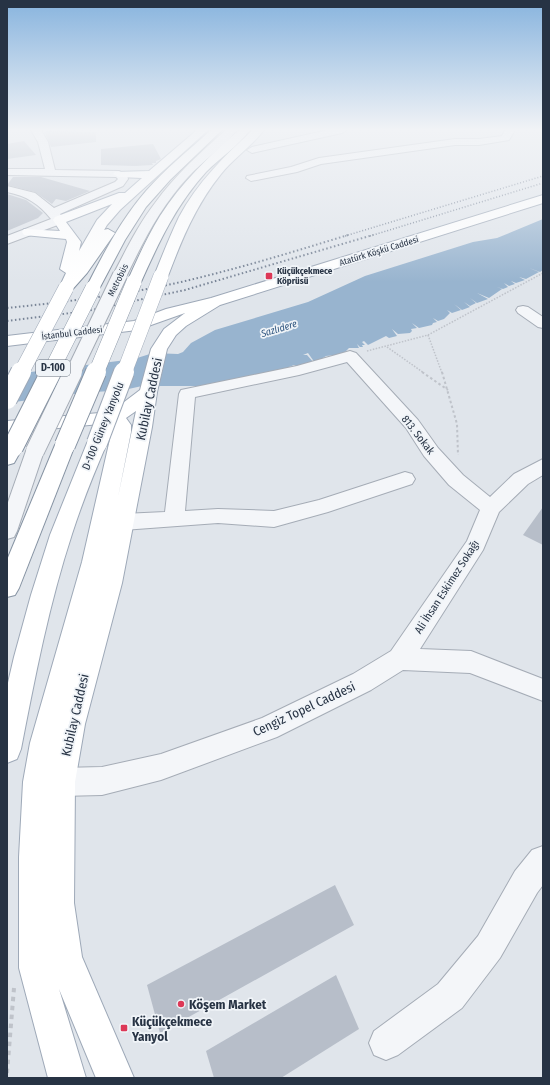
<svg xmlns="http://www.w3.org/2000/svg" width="550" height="1085" viewBox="0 0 550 1085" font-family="'Fira Sans Condensed',sans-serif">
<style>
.water{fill:#98b4cf}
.building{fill:#b7bec9}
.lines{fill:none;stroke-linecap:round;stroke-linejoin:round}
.minor-casing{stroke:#a5acb6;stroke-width:2}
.major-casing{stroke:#9ea9b8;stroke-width:2}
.highway-casing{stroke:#8693a3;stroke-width:2}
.path-far2{stroke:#bfc3ca;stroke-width:1.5;stroke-dasharray:1.5 1.5;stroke-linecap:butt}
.path-far1{stroke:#bfc3ca;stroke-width:2;stroke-dasharray:2.5 2.5;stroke-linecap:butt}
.path{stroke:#bfc3ca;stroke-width:4;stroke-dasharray:4.5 4.5;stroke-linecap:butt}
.minor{fill:#f4f6f9;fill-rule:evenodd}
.major{fill:#fff;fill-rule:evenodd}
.highway{fill:#fff;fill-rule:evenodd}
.rail-far1{stroke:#788496;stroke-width:1.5;stroke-dasharray:1 2;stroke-linecap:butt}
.rail{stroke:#788496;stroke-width:2;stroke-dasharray:1.5 2.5;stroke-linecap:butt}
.minor-bridge-far1-casing{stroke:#a5acb6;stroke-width:16;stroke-linecap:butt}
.minor-bridge-casing{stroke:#a5acb6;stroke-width:20;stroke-linecap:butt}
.major-bridge-far1-casing{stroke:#9ea9b8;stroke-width:16;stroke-linecap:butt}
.major-bridge-casing{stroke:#9ea9b8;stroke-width:22;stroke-linecap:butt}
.highway-bridge-far1-casing{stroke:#8693a3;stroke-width:16;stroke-linecap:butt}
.highway-bridge-casing{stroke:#8693a3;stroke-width:22;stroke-linecap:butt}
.minor-bridge-far1{stroke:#f4f6f9;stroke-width:14}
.minor-bridge{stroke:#f4f6f9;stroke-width:18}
.major-bridge-far1{stroke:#fff;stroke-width:15}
.major-bridge{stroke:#fff;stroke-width:20}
.highway-bridge-far1{stroke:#fff;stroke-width:15}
.highway-bridge{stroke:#fff;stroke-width:20}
.poi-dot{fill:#dd3857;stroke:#f0f4f8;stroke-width:1.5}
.labels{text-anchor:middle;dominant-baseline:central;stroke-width:3.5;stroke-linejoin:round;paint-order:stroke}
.far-street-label{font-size:9px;fill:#273344;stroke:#f0f4f8}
.far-poi-label{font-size:9px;font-weight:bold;fill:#273344;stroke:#f0f4f8;text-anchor:start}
.far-water-label{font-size:10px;font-style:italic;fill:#2c537d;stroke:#f0f4f8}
.shield{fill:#f0f4f8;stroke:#636d7a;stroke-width:1}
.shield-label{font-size:10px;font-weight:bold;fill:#273344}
.street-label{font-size:11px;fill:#273344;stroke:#f0f4f8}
.near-street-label{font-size:13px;fill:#273344;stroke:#f0f4f8}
.near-poi-label{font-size:13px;font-weight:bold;fill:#273344;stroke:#f0f4f8;text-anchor:start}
</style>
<rect width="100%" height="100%" fill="#e0e5eb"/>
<polygon class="water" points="543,219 543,270 540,272 529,268 539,272 526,279 519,277 525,280 516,283 511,281 515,284 509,286 504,283 508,287 503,289 497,287 502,289 489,298 477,293 488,299 477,303 470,298 476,303 470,306 464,302 470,307 462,310 454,304 461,310 452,313 447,310 450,313 444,319 438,321 433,318 437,322 433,323 432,325 419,328 412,323 417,328 411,329 412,331 410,333 398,334 392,329 397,336 389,338 386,336 368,345 364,341 362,342 365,345 362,345 363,347 360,347 357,344 359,348 349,348 343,354 326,356 315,363 308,353 303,355 307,355 314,363 298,367 294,365 289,367 291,369 230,380 210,386 142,386 124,390 81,393 7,403 7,375 134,359 153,353 178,354 183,352 191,343 215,330 308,302 365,276 473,242 497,238"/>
<g class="building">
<polygon points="46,131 96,132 96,142 51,147 45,133"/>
<polygon points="24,141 36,155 7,159 7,144"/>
<polygon points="153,144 161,159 156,161 156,163 152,163 153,165 135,166 101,165 101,149"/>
<polygon points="13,177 41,177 90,191 66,201 56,199 52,204 35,192 7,185"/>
<polygon points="7,194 26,200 43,213 38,218 7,231"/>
<polygon points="543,507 543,545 523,535"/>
<polygon points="335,885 354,925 160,1033 147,985"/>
<polygon points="336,975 359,1029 281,1078 214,1078 206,1051"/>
</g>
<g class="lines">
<defs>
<g id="minor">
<path d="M 31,130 L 41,130 L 48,142 L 55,170 L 119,171 L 127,175 L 128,179 L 123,186 L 60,214 L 65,220 L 63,223 L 7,244 L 7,236 L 51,219 C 39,204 27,196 7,192 L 7,186 L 35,193 L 54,208 L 115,182 L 118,179 L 116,177 L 7,175 L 7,169 L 45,169 L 38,142 Z"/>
<path d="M 226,130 L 237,130 C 223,147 203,161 188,177 C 161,206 144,240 127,275 L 125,278 L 115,278 L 113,275 C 126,250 138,225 155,203 C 175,175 201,152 226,130 Z"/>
<polygon points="328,130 347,130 342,133 252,153 247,150 252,147"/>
<polygon points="505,130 515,130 509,140 479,145 455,145 321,164 297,172 251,181 246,178 247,176 291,167 319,158 455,139 479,139 502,136"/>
<polygon points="523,306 528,307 543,317 543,328 538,327 518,313 516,310 518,307"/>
<polygon points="350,351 356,353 418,420 438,448 463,475 490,497 514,474 543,459 543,475 528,484 499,512 483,550 420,649 471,651 543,679 543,701 470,673 403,670 371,690 277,737 161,780 102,795 61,796 51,792 47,782 51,772 61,768 102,767 161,754 262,718 353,674 391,651 467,541 480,510 449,485 424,456 406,428 347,362 299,375 195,397 185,511 218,509 274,511 319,500 405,472 412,474 415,479 412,484 328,512 274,527 218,523 123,530 116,527 113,522 116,517 123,514 165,512 179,394 181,390 297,366"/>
<polygon points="35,445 42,447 44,451 17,531 14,537 7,539 7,505 26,451 28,447"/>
<polygon points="543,846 543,885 537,893 500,958 462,1008 398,1055 386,1060 374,1055 369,1043 374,1031 438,984 478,936 515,871 532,850"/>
</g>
<g id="major">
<path d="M 197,130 L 208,130 L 120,210 L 107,225 L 86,261 L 71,291 L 61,291 L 59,288 L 66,273 L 60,269 L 67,242 L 66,239 L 24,235 L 22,232 L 24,229 L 60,231 L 53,220 L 55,217 L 119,193 L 125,193 L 142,178 L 119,177 L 113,174 L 115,172 L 149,171 ZM 112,204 L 97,220 L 79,251 L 81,242 L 66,222 Z"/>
<path d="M 253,130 L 264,130 C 252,146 234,158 221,174 C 196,205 182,239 168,276 L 166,279 L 156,279 L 154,276 C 162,256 170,236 179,217 C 197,183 225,155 253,130 Z"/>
<path d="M 543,195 L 543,203 L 220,305 L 186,326 L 176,335 L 167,349 L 157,392 L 152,427 L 122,583 L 85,724 L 75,782 L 74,903 L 82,957 L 134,1078 L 96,1078 L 59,989 L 86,1078 L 48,1078 L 19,968 L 19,857 L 23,782 L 30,743 L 82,562 L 113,426 L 110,423 L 7,433 L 7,421 L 111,412 L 140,390 L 151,349 L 164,329 L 185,313 L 137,330 L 7,346 L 7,336 L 134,321 L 166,309 L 211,298 ZM 136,411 L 118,497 L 131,432 L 131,425 L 126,418 Z"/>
<path d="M 97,437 L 104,438 L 107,443 C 94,473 82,503 72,534 C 49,604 35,677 21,749 L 17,759 L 7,763 L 7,687 L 14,657 L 31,595 L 50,535 L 87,443 L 90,438 Z"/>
</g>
<g id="highway">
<path d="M 211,130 L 222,130 L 170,180 L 146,207 L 125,240 L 98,291 L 88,291 L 86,288 C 103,254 121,220 146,191 C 165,169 189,150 211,130 Z"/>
<path d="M 239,130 L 250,130 C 238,146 220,158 206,172 C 176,205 159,242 141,282 L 139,285 L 129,285 L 127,282 C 137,260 147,237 160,216 C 181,183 209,156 239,130 Z"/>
<polygon points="108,229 115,233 87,273 71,291 61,291 59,288 61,285 77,267 103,230"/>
<polygon points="65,439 72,440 75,445 19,588 15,595 7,597 7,560 55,445 58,440"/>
<polygon points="13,441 20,442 23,447 14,463 7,465 7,442"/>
</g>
</defs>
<use href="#minor" class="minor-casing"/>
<use href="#major" class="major-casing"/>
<use href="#highway" class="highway-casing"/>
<g class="path-far2">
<polyline points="428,335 442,373"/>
<polyline points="387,347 424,373"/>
<polyline points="367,351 428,335 543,273"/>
</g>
<g class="path-far1">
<polyline points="422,372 448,390"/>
<polyline points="442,372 457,424 458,455"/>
</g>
<polyline class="path" points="7,1073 14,988"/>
<use href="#minor" class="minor"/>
<use href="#major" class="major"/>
<use href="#highway" class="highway"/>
<g class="rail-far1">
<polyline points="345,236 543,176"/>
<polyline points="370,236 543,183"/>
</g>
<g class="rail">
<path d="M 7,308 C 65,302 124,295 181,282 C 237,269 293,252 348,235"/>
<polyline points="7,321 87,311 185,290 373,235"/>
</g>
<defs>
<polyline id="minor-bridge-far1" points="73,373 120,275"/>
<polyline id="minor-bridge" points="35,451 73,372"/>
<g id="major-bridge-far1">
<polyline points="21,373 66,288"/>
<polyline points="124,373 161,276"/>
</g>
<g id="major-bridge">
<polyline points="7,399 21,372"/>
<polyline points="97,443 124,372"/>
</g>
<g id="highway-bridge-far1">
<polyline points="50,373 93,288"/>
<polyline points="96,373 134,282"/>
</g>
<g id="highway-bridge">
<polyline points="65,445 96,372"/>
<polyline points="13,447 51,372"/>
</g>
</defs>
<use href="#minor-bridge-far1" class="minor-bridge-far1-casing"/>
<use href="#minor-bridge" class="minor-bridge-casing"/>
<use href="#major-bridge-far1" class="major-bridge-far1-casing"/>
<use href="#major-bridge" class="major-bridge-casing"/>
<use href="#highway-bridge-far1" class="highway-bridge-far1-casing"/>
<use href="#highway-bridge" class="highway-bridge-casing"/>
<use href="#minor-bridge-far1" class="minor-bridge-far1"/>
<use href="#minor-bridge" class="minor-bridge"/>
<use href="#major-bridge-far1" class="major-bridge-far1"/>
<use href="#major-bridge" class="major-bridge"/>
<use href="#highway-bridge-far1" class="highway-bridge-far1"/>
<use href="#highway-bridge" class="highway-bridge"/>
</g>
<linearGradient id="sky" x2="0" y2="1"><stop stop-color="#88b4de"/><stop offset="0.46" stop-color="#f1f3f6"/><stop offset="1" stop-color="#f1f3f6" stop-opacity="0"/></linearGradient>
<rect width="550" height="282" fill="url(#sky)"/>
<g class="poi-dot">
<rect x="265" y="272" width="8" height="8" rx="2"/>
<circle cx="181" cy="1004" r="4"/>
<rect x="120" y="1024" width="8" height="8" rx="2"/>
</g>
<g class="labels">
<g class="far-street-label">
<text transform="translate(379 251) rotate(-17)">Atatürk Köşkü Caddesi</text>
<text transform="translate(118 280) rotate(-64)">Metrobüs</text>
<text transform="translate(72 333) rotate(-7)">İstanbul Caddesi</text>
</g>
<g class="far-poi-label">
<text x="277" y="271">Küçükçekmece<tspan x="277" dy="10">Köprüsü</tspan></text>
</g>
<g class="far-water-label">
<text transform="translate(279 329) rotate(-17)">Sazlıdere</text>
</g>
<rect class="shield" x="36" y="360" width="34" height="16" rx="3"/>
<g class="shield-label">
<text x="53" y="368">D-100</text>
</g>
<g class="street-label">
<text transform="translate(103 426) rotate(-68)">D-100 Güney Yanyolu</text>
<text transform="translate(418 435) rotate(52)">813. Sokak</text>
<text transform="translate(447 587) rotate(-57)">Ali İhsan Eskimez Sokağı</text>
</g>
<g class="near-street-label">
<text transform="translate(149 399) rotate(-78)">Kubilay Caddesi</text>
<text transform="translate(304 709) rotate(-25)">Cengiz Topel Caddesi</text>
<text transform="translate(75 715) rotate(-77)">Kubilay Caddesi</text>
</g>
<g class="near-poi-label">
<text x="189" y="1004">Köşem Market</text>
<text x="132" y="1021">Küçükçekmece<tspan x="132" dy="15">Yanyol</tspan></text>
</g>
</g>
<rect width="550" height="1085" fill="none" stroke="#273344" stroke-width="16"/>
</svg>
